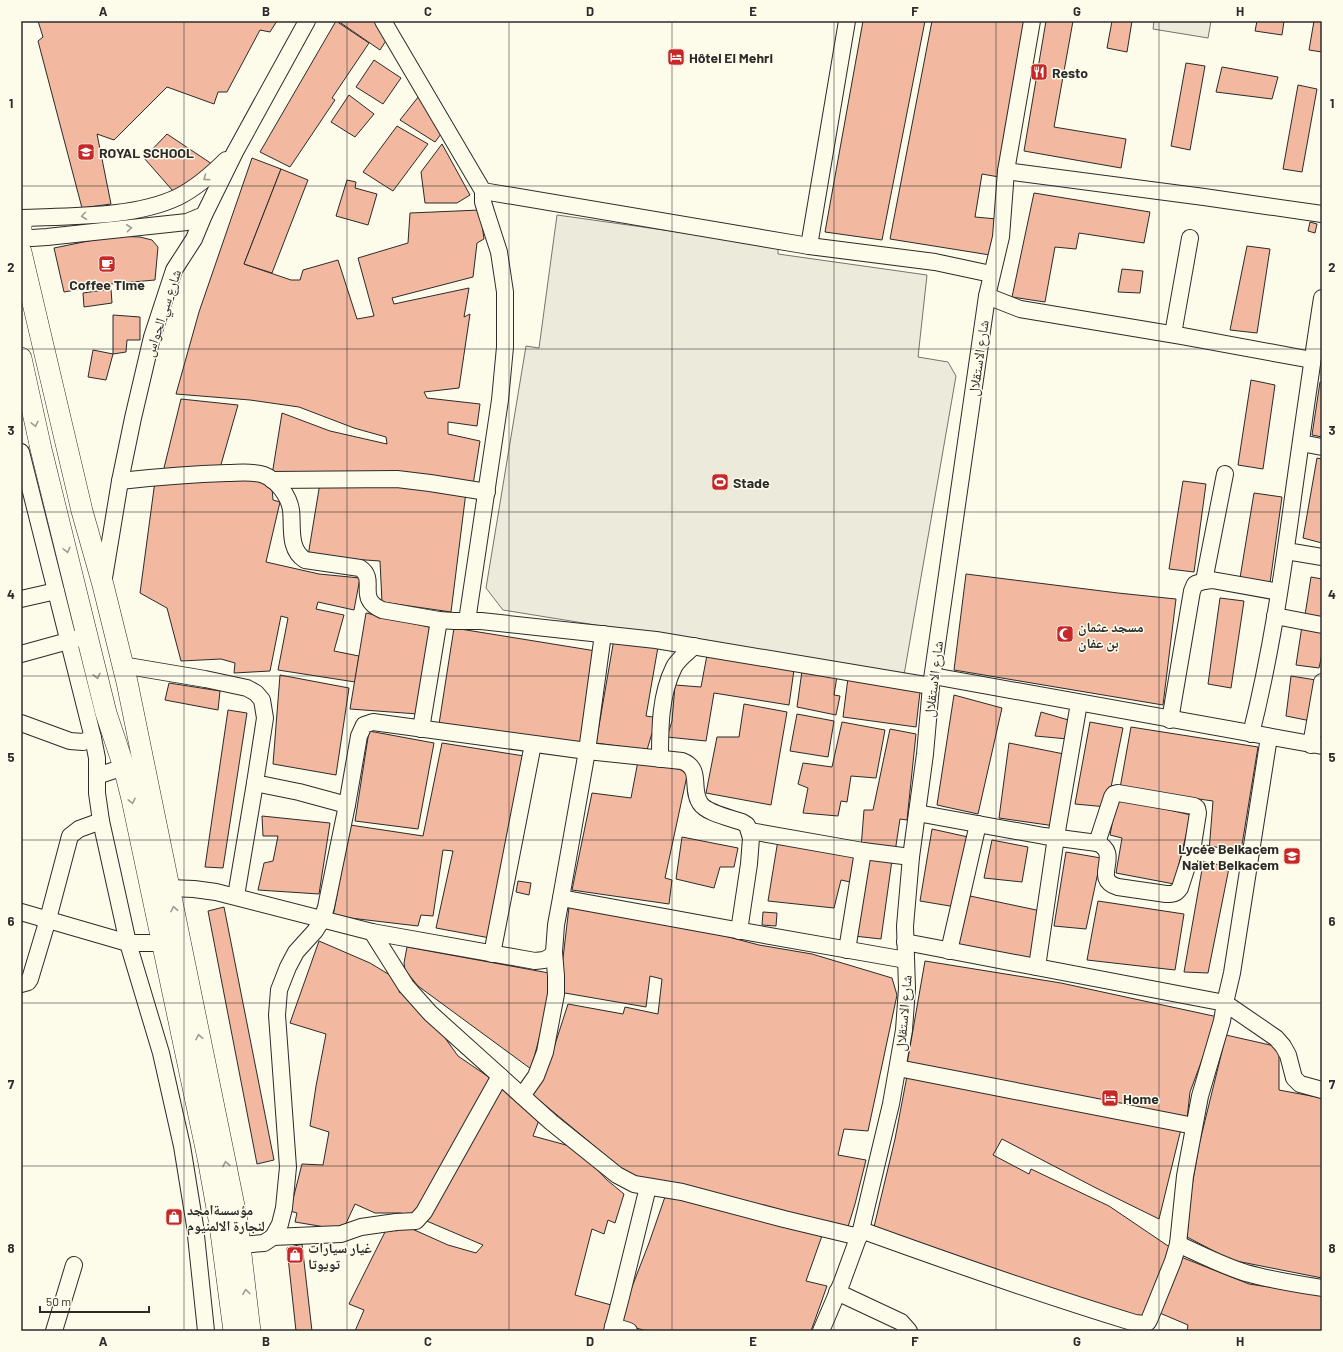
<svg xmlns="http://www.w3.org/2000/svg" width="1343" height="1352" viewBox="0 0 1343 1352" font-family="Barlow,'Noto Naskh Arabic',sans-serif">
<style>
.green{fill:#ecebdb;stroke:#74746e}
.building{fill:#f2b8a0;stroke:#2b2b2b}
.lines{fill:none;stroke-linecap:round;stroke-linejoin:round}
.minor-casing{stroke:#2b2b2b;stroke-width:18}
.major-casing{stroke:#2b2b2b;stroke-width:22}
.minor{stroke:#fdfbea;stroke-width:16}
.major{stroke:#fdfbea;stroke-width:21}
.oneway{stroke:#9e9d94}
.grid{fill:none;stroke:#2b2b2b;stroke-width:1;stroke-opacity:0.55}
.labels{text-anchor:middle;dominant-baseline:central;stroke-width:3;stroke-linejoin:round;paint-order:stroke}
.poi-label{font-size:14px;font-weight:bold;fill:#2b2b2b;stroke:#fdfbea;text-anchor:start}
.street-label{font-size:14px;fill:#2b2b2b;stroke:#fdfbea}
.neatline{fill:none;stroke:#2b2b2b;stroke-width:1.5}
.grid-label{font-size:13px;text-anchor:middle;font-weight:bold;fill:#2b2b2b}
</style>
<rect width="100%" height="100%" fill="#fdfbea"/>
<g class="green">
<polygon points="1154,21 1211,21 1208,38 1153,29"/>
<polygon points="557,215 778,246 778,254 927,275 918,357 948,362 956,376 904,675 503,610 486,588 526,346 539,348"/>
</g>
<g class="building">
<polygon points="38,21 277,21 270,32 260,30 227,92 218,92 214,104 167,87 114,140 97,134 111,204 82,208 38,41 43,37"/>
<polygon points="336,21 369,43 332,98 335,100 290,167 260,152"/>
<polygon points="338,21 376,21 389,36 380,50"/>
<polygon points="863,21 925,21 882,240 825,232"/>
<polygon points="932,21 1026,21 999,177 982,174 975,217 997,219 990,255 890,239"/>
<polygon points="1046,21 1073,21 1054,127 1126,139 1121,168 1024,151"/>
<polygon points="1112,21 1132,21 1127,52 1107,48"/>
<polygon points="1257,21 1284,21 1282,35 1255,31"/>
<polygon points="1314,21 1322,21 1322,52 1309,50"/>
<polygon points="374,60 401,78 383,104 356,87"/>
<polygon points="1186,63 1205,66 1190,150 1171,146"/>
<polygon points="1222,67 1278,77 1272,99 1216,92"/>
<polygon points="1298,85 1317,89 1302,172 1283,169"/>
<polygon points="349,95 374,114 355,137 331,122"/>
<polygon points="419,96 441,134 435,142 400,120"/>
<polygon points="397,126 428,144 393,191 363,172"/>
<polygon points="167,134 212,164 195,178 173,191 144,158"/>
<polygon points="442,144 470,195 457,203 425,203 421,172"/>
<polygon points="252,158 281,169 244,264 291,280 300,280 303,270 338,260 357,319 374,316 358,258 408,243 410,213 480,210 484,239 477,243 473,277 392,298 394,304 469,288 464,317 470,314 459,388 424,392 427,398 480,404 477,426 448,422 448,434 480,441 473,485 272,475 282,413 330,431 387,444 386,437 354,428 299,407 250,400 176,394 199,312"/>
<polygon points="281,169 308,180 272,273 244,264"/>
<polygon points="347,180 356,182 355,188 377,194 368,225 336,216"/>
<polygon points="1034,193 1150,212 1144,243 1079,233 1076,249 1055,247 1045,302 1012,297"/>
<polygon points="1310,222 1317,224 1315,233 1308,231"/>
<polygon points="113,236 140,237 152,240 158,247 155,280 110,284 64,292 54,248"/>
<polygon points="1247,246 1270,249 1257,333 1230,330"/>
<polygon points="1122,269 1143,271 1140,293 1118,292"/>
<polygon points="111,289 112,303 84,307 83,293"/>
<polygon points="113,315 140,317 140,340 127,340 126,352 113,354"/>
<polygon points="93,350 113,354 106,380 88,377"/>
<polygon points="1251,380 1275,385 1263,469 1238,465"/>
<polygon points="1320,382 1322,382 1322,437 1312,435"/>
<polygon points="181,399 238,405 220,468 163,472"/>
<polygon points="1317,458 1322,459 1322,543 1303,538"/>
<polygon points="264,477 272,488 273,500 280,502 266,562 319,574 360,578 354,610 318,602 316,609 344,615 334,651 359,656 355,682 278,670 288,618 281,616 270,671 234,673 235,663 221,659 181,661 167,608 140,593 155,481"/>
<polygon points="396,481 466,492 451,612 382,602 380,561 308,556 320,483"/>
<polygon points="1183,481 1206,484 1194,572 1169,569"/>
<polygon points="1254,493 1282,497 1270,583 1240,578"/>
<polygon points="966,574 1118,593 1176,599 1163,705 954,670"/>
<polygon points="1311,577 1322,579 1322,617 1305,615"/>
<polygon points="1220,598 1244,601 1231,688 1208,684"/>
<polygon points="366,613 433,628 418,714 350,709"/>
<polygon points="1302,626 1322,630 1322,654 1319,668 1296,665"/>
<polygon points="454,628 596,651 583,744 439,724"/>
<polygon points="614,639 658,647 646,716 659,718 658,735 652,733 647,750 596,743"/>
<polygon points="707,655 794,670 789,705 714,693 706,741 667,737 672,721 675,685 701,687"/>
<polygon points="802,671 837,676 834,695 840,696 836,715 797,707"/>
<polygon points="280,675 349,688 336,775 273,764"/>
<polygon points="1291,676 1316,680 1311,721 1286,716"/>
<polygon points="848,678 920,692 916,727 843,717"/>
<polygon points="169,683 220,691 218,710 165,700"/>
<polygon points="954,695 1002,708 978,814 937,805"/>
<polygon points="744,704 787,712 771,805 706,793 717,737 739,737"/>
<polygon points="228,710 247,713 223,868 205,867"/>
<polygon points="1041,712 1072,721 1068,739 1035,736"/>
<polygon points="797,714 834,721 828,757 790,751"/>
<polygon points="842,722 885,730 876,778 851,776 847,802 841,801 838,816 803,813 808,788 798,784 803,763 832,767"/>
<polygon points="1090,722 1123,728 1107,807 1075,804"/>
<polygon points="1131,727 1258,747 1240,857 1209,851 1213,801 1120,788"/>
<polygon points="890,729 916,734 907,820 900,819 895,852 861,848 864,810 873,810"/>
<polygon points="369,731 434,743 418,829 355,821"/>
<polygon points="442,743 524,756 490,938 436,928 453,851 443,850 433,916 421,915 418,926 333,916 350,825 423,836"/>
<polygon points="1009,743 1064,754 1055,826 999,818"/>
<polygon points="638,761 688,771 665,878 672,880 669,904 572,890 592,793 631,798"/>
<polygon points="1117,798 1191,815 1174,884 1116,873 1122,838 1110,835"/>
<polygon points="262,816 330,823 319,894 258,890 264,863 273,861 278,836 263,836"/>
<polygon points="932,829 968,837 956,907 920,901"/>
<polygon points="682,837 738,848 734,867 720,867 714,888 676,879"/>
<polygon points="778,840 857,854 855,883 841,880 834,908 768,901"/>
<polygon points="992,840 1028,847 1022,882 984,878"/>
<polygon points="1066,852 1101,858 1086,929 1054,926"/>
<polygon points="867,856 892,860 881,939 854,936"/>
<polygon points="1204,858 1230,863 1208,973 1184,972"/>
<polygon points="518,881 531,883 529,895 516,892"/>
<polygon points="970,896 1041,911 1036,959 957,944"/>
<polygon points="1098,901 1184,914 1175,970 1087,960"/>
<polygon points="224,907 274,1160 257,1164 208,911"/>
<polygon points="569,907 702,930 759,945 812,954 892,978 897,995 868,1131 844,1129 838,1155 866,1160 855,1204 847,1230 634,1179 533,1095 550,1060 568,1004 623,1014 625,1007 658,1014 662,979 650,976 646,1007 559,992"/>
<polygon points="763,912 777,913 776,926 762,925"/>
<polygon points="319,941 370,963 403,983 399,992 413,998 435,1024 458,1056 493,1080 418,1216 400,1213 375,1213 355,1204 343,1230 295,1222 297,1213 290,1211 302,1164 323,1165 329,1132 310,1126 316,1086 326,1034 290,1023"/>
<polygon points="407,947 549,973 552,990 531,1069 418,986 405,970 404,963"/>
<polygon points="925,961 1061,983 1218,1017 1190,1092 1187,1119 907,1064"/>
<polygon points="1226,1035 1279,1047 1279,1090 1322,1098 1322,1278 1231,1260 1187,1237 1191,1192 1199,1145"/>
<polygon points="907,1076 1181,1129 1159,1219 1096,1188 1002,1139 993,1155 1029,1174 1031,1169 1109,1206 1174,1250 1145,1320 873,1231 895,1139"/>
<polygon points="500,1085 539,1120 533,1136 577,1148 607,1180 624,1194 615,1223 608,1220 604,1234 592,1229 575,1295 615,1306 607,1331 355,1331 364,1310 349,1304 387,1228 397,1231 401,1224 448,1245 476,1253 483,1245 422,1219"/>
<polygon points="667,1191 823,1233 806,1281 827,1286 811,1331 647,1331 618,1323 649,1243"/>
<polygon points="302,1244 312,1331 296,1331 287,1248"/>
<polygon points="1181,1257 1249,1284 1322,1295 1322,1331 1187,1331 1188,1325 1155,1311"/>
</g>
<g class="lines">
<defs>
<g id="minor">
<polyline points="383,21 483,191 809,246 935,262 991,274"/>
<polyline points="1006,171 1204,197 1322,214"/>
<path d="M 21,218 C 69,216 134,218 178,197 C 196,188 212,174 226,160"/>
<polyline points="21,237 32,238 47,237 187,222 204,215"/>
<polyline points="809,246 847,21"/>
<polyline points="987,296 1020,309 1182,336 1312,360"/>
<polyline points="1173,334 1190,238"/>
<polyline points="1301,443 1322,447"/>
<polyline points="21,452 93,738 97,758 97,793 101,821 128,943 161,1053 182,1146 195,1226 206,1331"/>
<polyline points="272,480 397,479 430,483 487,492"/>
<path d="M 120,481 C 156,477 192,474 227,473 C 239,473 253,471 264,475 C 277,480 289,496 291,510 C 293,527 288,549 305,560 L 360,568 C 378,580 355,598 382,610 L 439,620 L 454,621 L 481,621 L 656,640 L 931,686"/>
<polyline points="1286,551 1322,557"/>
<polyline points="1204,581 1225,474"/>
<polyline points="103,584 120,481 133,418 152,337 174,270 194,239 204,215 235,152 307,21"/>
<polyline points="21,599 56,591"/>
<polyline points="1275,616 1322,625"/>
<polyline points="467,621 500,400 505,347 505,292 499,252 487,215 483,202 483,191"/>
<polyline points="21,654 79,638"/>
<polyline points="122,665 205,679 247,688 256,693 262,700 265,718 255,783 299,792 347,805"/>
<polyline points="933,676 1322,746"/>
<polyline points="1170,720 1192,591 1195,584 1204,581 1212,580 1279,592"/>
<polyline points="21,723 70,741 83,742 93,738"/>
<polyline points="421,729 439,620"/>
<path d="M 1251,734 C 1271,654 1283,572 1294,490 C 1303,426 1312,362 1322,298"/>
<polyline points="1311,745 1322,682"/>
<path d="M 660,759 C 660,728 660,695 674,667 C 678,659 688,652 694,646"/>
<polyline points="97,776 124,767"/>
<path d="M 917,813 L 1044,836 L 1097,843 C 1123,854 1090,879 1118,887 L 1166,894 C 1173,894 1176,894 1180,888 L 1192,851 L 1249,862"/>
<polyline points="750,831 863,851 911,857"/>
<polyline points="1097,843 1112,797 1114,794 1118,793 1194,806 1197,808 1198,813 1192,851"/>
<polyline points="169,888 194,889 216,892 372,932 535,961 544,960 550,957 554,952 556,925 561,898 725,928 906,960"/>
<polyline points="236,896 255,783"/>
<polyline points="561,898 587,751 603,634"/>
<polyline points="21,912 128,943 163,943"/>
<polyline points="372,932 406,986 430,1013 551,1122 617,1175 634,1184 682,1192 784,1219 859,1237"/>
<polyline points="905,942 1225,1003 1232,973 1269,737"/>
<polyline points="847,950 863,851"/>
<polyline points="949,951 978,824"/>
<polyline points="492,954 533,744"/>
<polyline points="1037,967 1056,837 1079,703"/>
<polyline points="21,984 28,982 30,979 48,919 70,836 79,829 101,821"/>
<polyline points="898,1068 1194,1126"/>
<polyline points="522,1096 536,1076 545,1052 556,994 556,976 554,952"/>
<path d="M 861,1230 C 952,1263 1043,1295 1135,1323 L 1145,1324 L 1148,1322 L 1150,1318 L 1173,1261 L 1178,1244 L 1185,1176 L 1200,1096 L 1222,1021 L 1225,1003 L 1276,1038 L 1283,1046 L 1288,1055 L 1294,1078 L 1300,1084 L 1322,1090"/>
<polyline points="273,1237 341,1234 361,1227 396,1222 416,1221 424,1212 500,1076"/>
<path d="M 1178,1244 C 1200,1254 1223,1266 1246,1273 C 1271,1280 1297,1284 1322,1288"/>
<path d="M 240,1245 L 264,1243 L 273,1237 L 280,1224 L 284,1208 L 288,1167 L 277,1015 L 279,990 L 288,967 L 296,952 L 315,931 L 322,920 L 326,907 L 347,805 L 359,736 L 364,725 L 373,722 L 587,751 L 682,761 C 703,769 690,788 700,803 C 706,813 731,818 742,822 L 747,825 L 751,838 L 749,864 L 739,931"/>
<polyline points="837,1292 901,1322 909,1331"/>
<polyline points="613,1326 629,1331"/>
<polyline points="54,1331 74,1265"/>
<polyline points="612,1331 621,1297 648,1187"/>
<polyline points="821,1331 842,1282 861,1230 891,1104 904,1030 907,988 905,926 911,857 925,754 931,686 987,296 1001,237 1006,171 1032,21"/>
</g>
<g id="major">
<polyline points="21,224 21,233"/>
<polyline points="21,252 82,511 103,585 127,682 226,1166 237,1221 250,1331"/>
<polyline points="21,358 41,449 106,713 124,767 132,799 208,1158 220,1225 234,1331"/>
</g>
</defs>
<use href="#minor" class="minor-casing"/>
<use href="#major" class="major-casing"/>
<use href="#minor" class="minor"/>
<use href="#major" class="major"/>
</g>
<defs><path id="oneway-chevron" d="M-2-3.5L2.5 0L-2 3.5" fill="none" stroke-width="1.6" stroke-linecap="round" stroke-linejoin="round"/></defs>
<g class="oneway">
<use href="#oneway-chevron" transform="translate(206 178) rotate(144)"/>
<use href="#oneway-chevron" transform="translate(84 216) rotate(173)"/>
<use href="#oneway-chevron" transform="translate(129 228) rotate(-6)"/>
<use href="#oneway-chevron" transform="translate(35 424) rotate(77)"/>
<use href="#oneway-chevron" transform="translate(67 550) rotate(76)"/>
<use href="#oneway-chevron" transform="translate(97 676) rotate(77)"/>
<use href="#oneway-chevron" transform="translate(132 801) rotate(78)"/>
<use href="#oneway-chevron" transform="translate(174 909) rotate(-101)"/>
<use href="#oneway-chevron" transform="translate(199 1037) rotate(-101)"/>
<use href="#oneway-chevron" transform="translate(226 1164) rotate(-101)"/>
<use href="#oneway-chevron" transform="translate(246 1292) rotate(-97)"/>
</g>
<path class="grid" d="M 184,21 L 184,1331M 347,21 L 347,1331M 509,21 L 509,1331M 672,21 L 672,1331M 834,21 L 834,1331M 996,21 L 996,1331M 1159,21 L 1159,1331M 21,186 L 1322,186M 21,349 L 1322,349M 21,512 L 1322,512M 21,676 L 1322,676M 21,840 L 1322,840M 21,1003 L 1322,1003M 21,1166 L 1322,1166"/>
<defs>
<symbol id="hotel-square" viewBox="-11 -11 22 22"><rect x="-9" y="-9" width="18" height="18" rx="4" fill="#c62828" stroke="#fdfbea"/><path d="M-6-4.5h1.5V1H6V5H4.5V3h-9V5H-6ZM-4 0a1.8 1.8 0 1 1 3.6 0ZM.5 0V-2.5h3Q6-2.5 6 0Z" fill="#fff"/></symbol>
<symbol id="restaurant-square" viewBox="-11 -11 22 22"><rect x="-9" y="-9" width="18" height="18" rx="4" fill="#c62828" stroke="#fdfbea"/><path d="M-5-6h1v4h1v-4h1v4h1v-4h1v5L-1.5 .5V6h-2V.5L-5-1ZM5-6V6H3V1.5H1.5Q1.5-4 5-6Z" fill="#fff"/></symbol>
<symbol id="school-square" viewBox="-11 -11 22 22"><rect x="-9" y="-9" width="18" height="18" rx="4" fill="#c62828" stroke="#fdfbea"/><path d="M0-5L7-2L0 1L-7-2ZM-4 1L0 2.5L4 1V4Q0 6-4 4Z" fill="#fff"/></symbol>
<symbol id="cafe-square" viewBox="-11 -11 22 22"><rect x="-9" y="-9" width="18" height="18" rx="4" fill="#c62828" stroke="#fdfbea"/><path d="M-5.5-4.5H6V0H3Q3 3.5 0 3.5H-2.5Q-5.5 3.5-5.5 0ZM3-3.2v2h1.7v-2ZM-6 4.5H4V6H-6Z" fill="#fff"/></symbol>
<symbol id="stadium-square" viewBox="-11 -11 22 22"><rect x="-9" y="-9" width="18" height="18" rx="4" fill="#c62828" stroke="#fdfbea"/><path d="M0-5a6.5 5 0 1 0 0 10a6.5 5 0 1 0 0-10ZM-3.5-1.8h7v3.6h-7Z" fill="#fff"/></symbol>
<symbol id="mosque-square" viewBox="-11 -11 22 22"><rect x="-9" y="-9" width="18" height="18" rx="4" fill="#c62828" stroke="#fdfbea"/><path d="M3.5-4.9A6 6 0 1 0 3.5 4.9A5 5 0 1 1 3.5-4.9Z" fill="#fff"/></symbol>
<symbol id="shop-square" viewBox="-11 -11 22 22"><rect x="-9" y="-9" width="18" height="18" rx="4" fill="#c62828" stroke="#fdfbea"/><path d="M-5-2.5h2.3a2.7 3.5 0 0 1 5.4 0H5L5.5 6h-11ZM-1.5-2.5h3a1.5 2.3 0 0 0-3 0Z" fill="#fff"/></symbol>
</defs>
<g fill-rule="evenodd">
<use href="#hotel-square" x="666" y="47" width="20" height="20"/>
<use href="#restaurant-square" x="1029" y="62" width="20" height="20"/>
<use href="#school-square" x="76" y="142" width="20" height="20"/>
<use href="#cafe-square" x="97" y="254" width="20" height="20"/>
<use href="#stadium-square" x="710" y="472" width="20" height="20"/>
<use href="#mosque-square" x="1055" y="624" width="20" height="20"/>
<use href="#school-square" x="1282" y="846" width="20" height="20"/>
<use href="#hotel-square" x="1100" y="1088" width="20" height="20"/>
<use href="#shop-square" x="164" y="1207" width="20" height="20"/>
<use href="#shop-square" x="285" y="1245" width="20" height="20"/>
</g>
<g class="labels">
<g class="poi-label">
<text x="689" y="57">Hôtel El Mehri</text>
<text x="1052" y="72">Resto</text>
<text x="99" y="152">ROYAL SCHOOL</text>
<text x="107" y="284" text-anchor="middle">Coffee Time</text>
<text x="733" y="482">Stade</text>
<text x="1078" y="626">مسجد عثمان<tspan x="1078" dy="16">بن عفان</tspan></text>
<text x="1279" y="848" text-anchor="end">Lycée Belkacem<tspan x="1279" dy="16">Naiet Belkacem</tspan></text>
<text x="1123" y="1098">Home</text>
<text x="187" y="1209">مؤسسةامجد<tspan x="187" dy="16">لنجارة الالمنيوم</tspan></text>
<text x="308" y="1247">غيار سيارات<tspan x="308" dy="16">تويوتا</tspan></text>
</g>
<g class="street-label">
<text transform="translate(162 313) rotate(-72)">شارع سي الحواس</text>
<text transform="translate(978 358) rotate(-82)">شارع الاستقلال</text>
<text transform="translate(933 679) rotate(-83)">شارع الاستقلال</text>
<text transform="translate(903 1013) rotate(-85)">شارع الاستقلال</text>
</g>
</g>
<rect width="1343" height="1352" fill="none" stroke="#fdfbea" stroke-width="44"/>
<path d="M40 1306v6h109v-6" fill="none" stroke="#2b2b2b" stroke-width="2"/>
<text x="46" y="1306" font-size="12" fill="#2b2b2b" stroke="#fdfbea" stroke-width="3" paint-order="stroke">50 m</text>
<rect x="22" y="22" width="1299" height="1308" class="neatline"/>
<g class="grid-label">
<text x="103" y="16">A</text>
<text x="266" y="16">B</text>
<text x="428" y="16">C</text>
<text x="590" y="16">D</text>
<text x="753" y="16">E</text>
<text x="915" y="16">F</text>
<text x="1077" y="16">G</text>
<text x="1240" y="16">H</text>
<text x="11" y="108">1</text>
<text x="1332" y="108">1</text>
<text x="11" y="272">2</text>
<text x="1332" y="272">2</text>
<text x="11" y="435">3</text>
<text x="1332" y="435">3</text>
<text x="11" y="599">4</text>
<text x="1332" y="599">4</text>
<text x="11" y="762">5</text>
<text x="1332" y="762">5</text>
<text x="11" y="926">6</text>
<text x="1332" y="926">6</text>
<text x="11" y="1089">7</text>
<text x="1332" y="1089">7</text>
<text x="11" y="1253">8</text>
<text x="1332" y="1253">8</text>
<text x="103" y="1346">A</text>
<text x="266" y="1346">B</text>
<text x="428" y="1346">C</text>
<text x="590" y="1346">D</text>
<text x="753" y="1346">E</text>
<text x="915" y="1346">F</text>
<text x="1077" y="1346">G</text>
<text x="1240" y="1346">H</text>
</g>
</svg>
